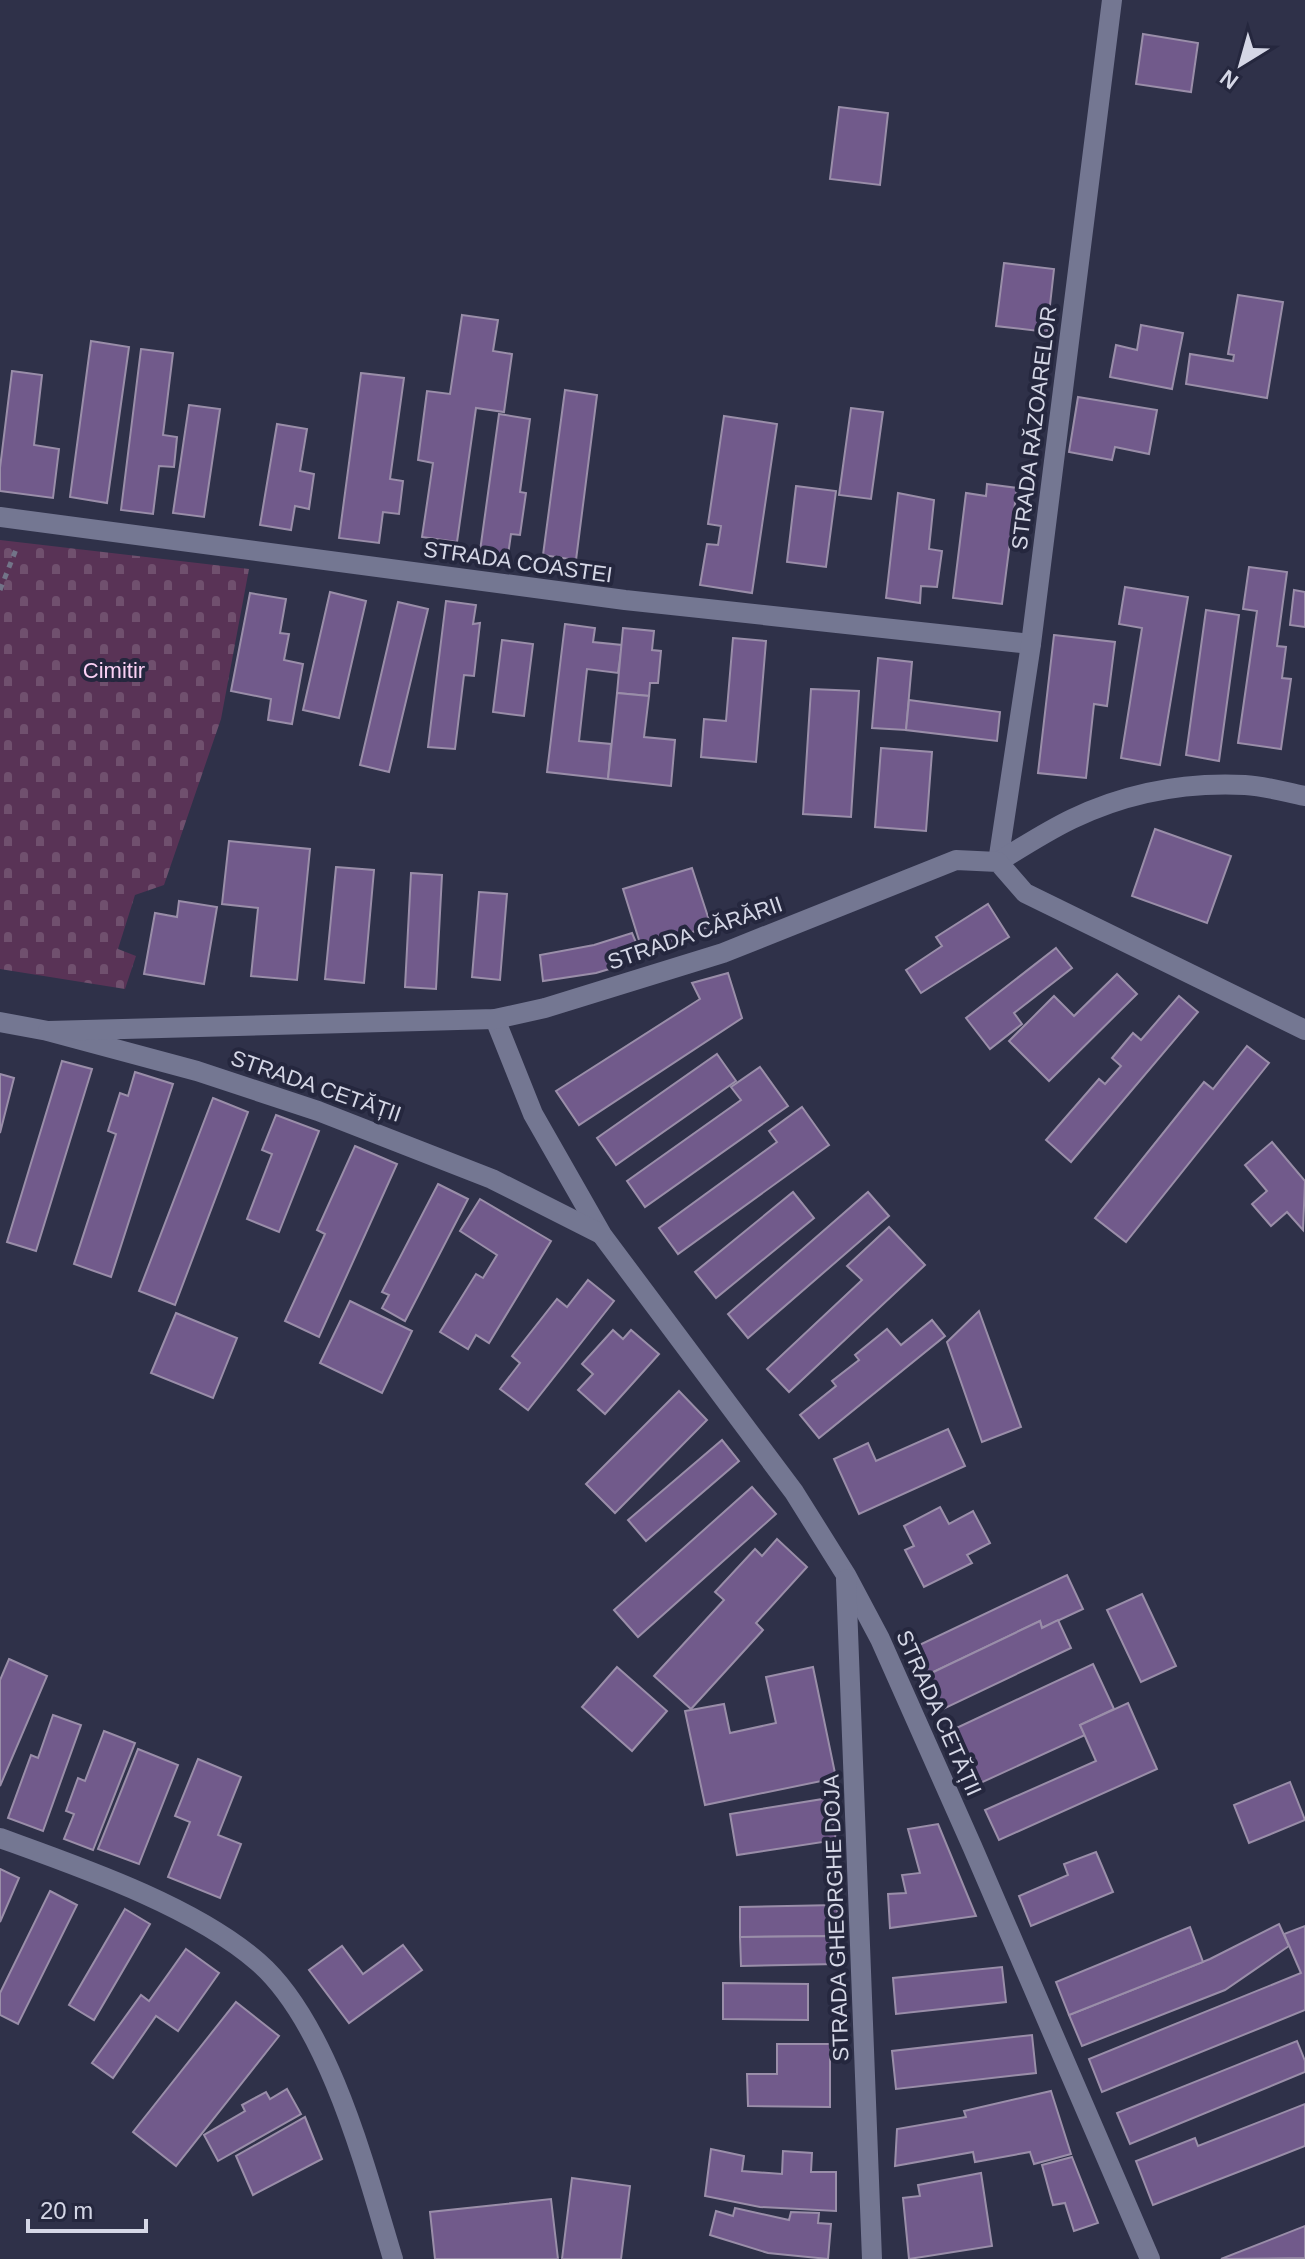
<svg xmlns="http://www.w3.org/2000/svg" width="1305" height="2259" viewBox="0 0 1305 2259" font-family="Arial,sans-serif">
<style>
.cemetery{fill:url(#cemetery-stones)}
.building{fill:#715a8b;stroke:#9a8ea9;stroke-width:2}
.lines{fill:none;stroke-linecap:round;stroke-linejoin:round}
.path{stroke:#727488;stroke-width:5;stroke-dasharray:6 6;stroke-linecap:butt}
.minor{stroke:#747792;stroke-width:20}
.labels{text-anchor:middle;dominant-baseline:central;stroke-width:8;stroke-linejoin:round;paint-order:stroke}
.street-label{font-size:22px;fill:#d5d7e6;stroke:#25273e}
.park-label{font-size:22px;fill:#fbd1f5;stroke:#25273e}
</style>
<defs>
<pattern id="cemetery-stones" width="16" height="16" patternUnits="userSpaceOnUse" patternTransform="scale(2)"><rect width="16" height="16" fill="#593356"/><path d="M2 7V4a2 2 0 0 1 4 0v3zM10 15v-3a2 2 0 0 1 4 0v3z" fill="#70506e"/></pattern>
</defs>
<rect width="100%" height="100%" fill="#2f3149"/>
<polygon class="cemetery" points="0,540 249,569 221,719 164,885 135,895 118,949 136,956 125,989 0,969"/>
<g class="building">
<polygon points="1143,34 1198,43 1191,92 1136,84"/>
<polygon points="839,107 888,113 880,185 830,179"/>
<polygon points="1004,263 1054,269 1047,332 996,326"/>
<polygon points="1238,295 1283,302 1267,398 1186,384 1190,354 1233,361 1234,355 1228,354"/>
<polygon points="462,315 498,320 493,351 512,354 504,412 476,408 457,542 422,537 433,463 418,460 427,391 450,394"/>
<polygon points="1141,325 1183,333 1172,389 1110,377 1116,345 1137,350"/>
<polygon points="91,341 129,347 107,503 70,497"/>
<polygon points="141,349 173,353 163,435 177,437 174,467 159,466 153,514 121,510"/>
<polygon points="12,371 42,375 34,445 59,449 53,498 0,491 0,468"/>
<polygon points="361,373 404,378 390,479 403,481 399,514 383,512 379,543 339,538"/>
<polygon points="565,390 597,395 576,560 543,555"/>
<polygon points="1078,397 1157,410 1149,454 1115,447 1112,460 1069,452"/>
<polygon points="189,405 220,409 204,517 173,513"/>
<polygon points="851,408 883,412 871,499 839,495"/>
<polygon points="499,414 530,419 520,492 526,493 520,535 511,534 508,555 480,551"/>
<polygon points="724,416 777,424 752,593 700,585 707,544 718,545 721,526 708,524"/>
<polygon points="277,424 307,429 300,471 314,474 309,509 295,506 291,530 260,525"/>
<polygon points="987,484 1017,488 1002,604 953,598 966,493 986,496"/>
<polygon points="796,486 836,491 826,567 787,562"/>
<polygon points="898,493 934,500 929,549 942,551 937,587 921,586 920,603 886,598"/>
<polygon points="1249,567 1287,572 1277,646 1286,647 1282,678 1291,679 1281,749 1238,743 1257,611 1243,609"/>
<polygon points="1125,587 1188,597 1160,765 1121,758 1142,628 1119,624"/>
<polygon points="1294,590 1305,592 1305,627 1290,625"/>
<polygon points="330,592 366,601 339,718 303,710"/>
<polygon points="250,593 286,599 280,633 289,634 284,660 303,664 292,724 268,720 271,699 231,691"/>
<polygon points="446,601 476,605 473,624 480,623 474,676 464,675 455,749 428,747"/>
<polygon points="398,602 428,609 389,772 360,765"/>
<polygon points="1206,610 1239,615 1219,761 1186,755"/>
<polygon points="565,624 595,628 593,642 622,645 618,673 587,669 579,741 611,744 608,779 547,772"/>
<polygon points="623,628 654,631 652,650 661,651 658,683 650,683 649,696 617,693"/>
<polygon points="1054,635 1115,642 1107,706 1094,704 1086,778 1038,773"/>
<polygon points="733,638 766,641 756,762 701,757 704,719 726,721"/>
<polygon points="502,640 533,644 524,716 493,712"/>
<polygon points="878,658 912,662 906,730 872,728"/>
<polygon points="811,689 859,691 851,817 803,814"/>
<polygon points="617,693 649,696 644,737 675,740 671,786 608,779"/>
<polygon points="909,700 1000,712 997,741 906,730"/>
<polygon points="881,748 932,752 926,831 875,827"/>
<polygon points="1155,829 1231,856 1207,923 1132,896"/>
<polygon points="229,841 310,849 297,980 251,976 258,908 222,904"/>
<polygon points="336,867 374,870 364,983 325,979"/>
<polygon points="692,868 711,926 683,935 685,943 644,956 623,889"/>
<polygon points="411,873 442,875 436,989 405,987"/>
<polygon points="479,892 507,894 500,980 472,977"/>
<polygon points="179,901 217,907 204,984 144,974 155,913 177,917"/>
<polygon points="988,904 1009,937 921,993 906,970 942,946 936,937"/>
<polygon points="632,933 643,959 596,973 543,981 540,955 594,945"/>
<polygon points="1056,948 1072,968 1014,1013 1022,1024 990,1049 966,1018"/>
<polygon points="728,973 742,1018 579,1125 556,1091 700,999 692,983"/>
<polygon points="1117,974 1137,994 1049,1081 1009,1041 1054,996 1074,1016"/>
<polygon points="1179,996 1198,1012 1071,1162 1046,1140 1099,1079 1105,1084 1121,1066 1112,1058 1133,1033 1141,1040"/>
<polygon points="1247,1046 1269,1063 1126,1242 1095,1218 1204,1082 1213,1089"/>
<polygon points="717,1054 736,1081 616,1165 597,1138"/>
<polygon points="62,1061 92,1069 36,1251 7,1242"/>
<polygon points="760,1067 788,1106 645,1207 627,1181 741,1100 731,1087"/>
<polygon points="135,1072 173,1084 111,1277 74,1264 116,1134 108,1131 120,1093 128,1096"/>
<polygon points="0,1074 14,1078 0,1133"/>
<polygon points="213,1098 248,1112 175,1305 139,1291"/>
<polygon points="802,1107 829,1145 678,1254 659,1228 777,1142 769,1131"/>
<polygon points="276,1115 319,1131 279,1232 247,1219 272,1154 262,1150"/>
<polygon points="1272,1142 1305,1181 1303,1230 1287,1212 1271,1226 1252,1204 1267,1191 1245,1165"/>
<polygon points="355,1146 397,1164 319,1337 285,1321 325,1234 317,1230"/>
<polygon points="438,1184 468,1199 405,1321 382,1308 389,1295 382,1292"/>
<polygon points="793,1192 814,1218 716,1298 695,1272"/>
<polygon points="868,1192 889,1216 748,1338 728,1314"/>
<polygon points="480,1199 551,1241 489,1343 476,1335 468,1349 440,1332 476,1274 483,1278 497,1255 460,1231"/>
<polygon points="889,1227 925,1265 789,1392 767,1369 862,1280 847,1266"/>
<polygon points="588,1280 614,1301 528,1410 500,1389 520,1363 512,1356 557,1299 567,1307"/>
<polygon points="350,1301 412,1331 382,1393 320,1363"/>
<polygon points="979,1311 1021,1427 982,1442 947,1342"/>
<polygon points="176,1313 237,1338 213,1398 151,1373"/>
<polygon points="932,1320 945,1336 819,1438 800,1415 836,1386 832,1381 859,1360 855,1355 887,1329 901,1345"/>
<polygon points="613,1330 623,1339 631,1330 659,1354 605,1414 578,1390 593,1374 582,1364"/>
<polygon points="679,1391 707,1420 615,1513 586,1484"/>
<polygon points="948,1429 965,1466 859,1514 834,1459 868,1443 876,1461"/>
<polygon points="722,1440 739,1461 646,1541 628,1520"/>
<polygon points="752,1487 776,1514 638,1637 614,1610"/>
<polygon points="940,1507 949,1524 973,1511 990,1543 967,1555 972,1563 924,1587 905,1550 914,1546 904,1526"/>
<polygon points="777,1539 807,1567 756,1623 763,1630 691,1709 654,1676 724,1600 715,1592 755,1549 762,1556"/>
<polygon points="1067,1575 1083,1609 1042,1628 1040,1621 925,1676 913,1648"/>
<polygon points="1142,1594 1176,1666 1141,1682 1107,1610"/>
<polygon points="1058,1620 1071,1648 941,1710 925,1676 1040,1621 1042,1628"/>
<polygon points="9,1659 47,1676 0,1786 0,1680"/>
<polygon points="1093,1664 1114,1709 1080,1725 1085,1735 976,1785 950,1731"/>
<polygon points="617,1667 667,1711 632,1751 582,1707"/>
<polygon points="813,1667 836,1778 705,1805 685,1711 724,1704 730,1733 776,1723 766,1677"/>
<polygon points="1128,1703 1157,1769 999,1840 985,1810 1096,1761 1080,1725"/>
<polygon points="53,1715 81,1725 43,1831 8,1818 31,1755 38,1758"/>
<polygon points="104,1731 135,1743 93,1850 64,1839 74,1814 66,1811 78,1778 85,1781"/>
<polygon points="138,1749 178,1765 139,1864 98,1849"/>
<polygon points="198,1759 241,1777 218,1835 241,1844 220,1898 168,1877 190,1822 175,1816"/>
<polygon points="1290,1782 1305,1820 1249,1843 1234,1805"/>
<polygon points="829,1798 836,1840 737,1855 730,1814"/>
<polygon points="938,1824 976,1916 890,1928 888,1894 906,1893 902,1875 920,1873 908,1829"/>
<polygon points="1096,1852 1113,1892 1031,1926 1019,1896 1068,1875 1064,1864"/>
<polygon points="0,1869 19,1878 0,1922"/>
<polygon points="50,1891 77,1905 18,2024 0,2015 0,1993"/>
<polygon points="837,1905 838,1936 740,1937 740,1907"/>
<polygon points="125,1909 150,1924 94,2020 69,2005"/>
<polygon points="1279,1924 1289,1946 1225,1990 1082,2046 1069,2015 1210,1959"/>
<polygon points="1305,1926 1305,2010 1102,2092 1089,2059 1301,1973 1284,1934"/>
<polygon points="1190,1927 1203,1962 1069,2015 1056,1982"/>
<polygon points="838,1936 837,1964 741,1966 740,1937"/>
<polygon points="403,1945 422,1970 349,2023 309,1970 342,1946 363,1974"/>
<polygon points="186,1949 219,1973 178,2031 156,2016 113,2078 92,2063 141,1995 149,2001"/>
<polygon points="1002,1967 1006,2002 896,2014 893,1978"/>
<polygon points="723,1983 808,1984 808,2020 723,2019"/>
<polygon points="236,2002 279,2036 176,2166 133,2132"/>
<polygon points="1032,2035 1036,2073 896,2089 892,2051"/>
<polygon points="1297,2041 1305,2061 1305,2072 1130,2144 1117,2113"/>
<polygon points="777,2044 830,2044 830,2107 748,2106 747,2074 777,2074"/>
<polygon points="287,2089 301,2114 218,2161 204,2135 245,2111 242,2105 266,2092 270,2099"/>
<polygon points="1051,2091 1071,2154 1034,2164 1030,2152 975,2162 973,2152 895,2166 897,2129 966,2117 964,2111"/>
<polygon points="1305,2104 1305,2146 1153,2205 1136,2161 1195,2138 1198,2146"/>
<polygon points="305,2117 322,2159 253,2195 236,2156"/>
<polygon points="711,2149 744,2156 742,2171 782,2174 783,2151 812,2153 811,2172 836,2172 836,2211 760,2207 705,2196"/>
<polygon points="1072,2157 1098,2223 1074,2231 1065,2203 1053,2205 1042,2165"/>
<polygon points="981,2173 992,2246 909,2259 903,2198 920,2196 918,2185"/>
<polygon points="572,2178 630,2186 621,2259 562,2259"/>
<polygon points="551,2199 558,2259 435,2259 430,2212"/>
<polygon points="735,2208 789,2220 791,2212 819,2213 818,2223 831,2224 828,2259 768,2253 710,2235 716,2211 733,2216"/>
<polygon points="1305,2226 1305,2258 1221,2259"/>
</g>
<g class="lines">
<polyline class="path" points="0,590 17,547"/>
<g class="minor">
<polyline points="0,517 625,600 1031,644"/>
<polyline points="998,862 1031,644 1112,0"/>
<path d="M 998,862 C 1022,847 1047,831 1072,819 C 1126,793 1185,782 1245,785 C 1265,786 1285,792 1305,796"/>
<polyline points="495,1019 533,1114 602,1235 794,1492 846,1575 880,1639 972,1846 1150,2259"/>
<polyline points="0,1022 48,1031 197,1071 318,1111 492,1179 601,1234"/>
<polyline points="48,1031 495,1019 545,1008 723,953 956,860 998,862 1025,893 1305,1030"/>
<polyline points="846,1579 872,2259"/>
<path d="M 0,1838 C 80,1867 194,1906 258,1962 C 329,2024 366,2170 393,2259"/>
</g>
</g>
<g class="labels">
<g class="street-label">
<text transform="translate(1034 428) rotate(-83)">STRADA RĂZOARELOR</text>
<text transform="translate(518 562) rotate(8)">STRADA COASTEI</text>
<text transform="translate(695 933) rotate(-19)">STRADA CĂRĂRII</text>
<text transform="translate(316 1086) rotate(19)">STRADA CETĂȚII</text>
<text transform="translate(939 1713) rotate(66)">STRADA CETĂȚII</text>
<text transform="translate(836 1918) rotate(-92)">STRADA GHEORGHE DOJA</text>
</g>
<g class="park-label">
<text x="114" y="670">Cimitir</text>
</g>
</g>
<g transform="translate(1241 64) rotate(217)" stroke="#25273e" stroke-width="6" paint-order="stroke">
<path d="M0-6L14 30L0 20L-14 30Z" fill="#d5d7e6"/>
<text y="-12" font-size="22" font-weight="bold" text-anchor="middle" fill="#d5d7e6">N</text>
</g>
<path d="M28 2219v12h118v-12" fill="none" stroke="#d5d7e6" stroke-width="4"/>
<text x="40" y="2219" font-size="24" fill="#d5d7e6" stroke="#25273e" stroke-width="6" paint-order="stroke">20 m</text>
</svg>
